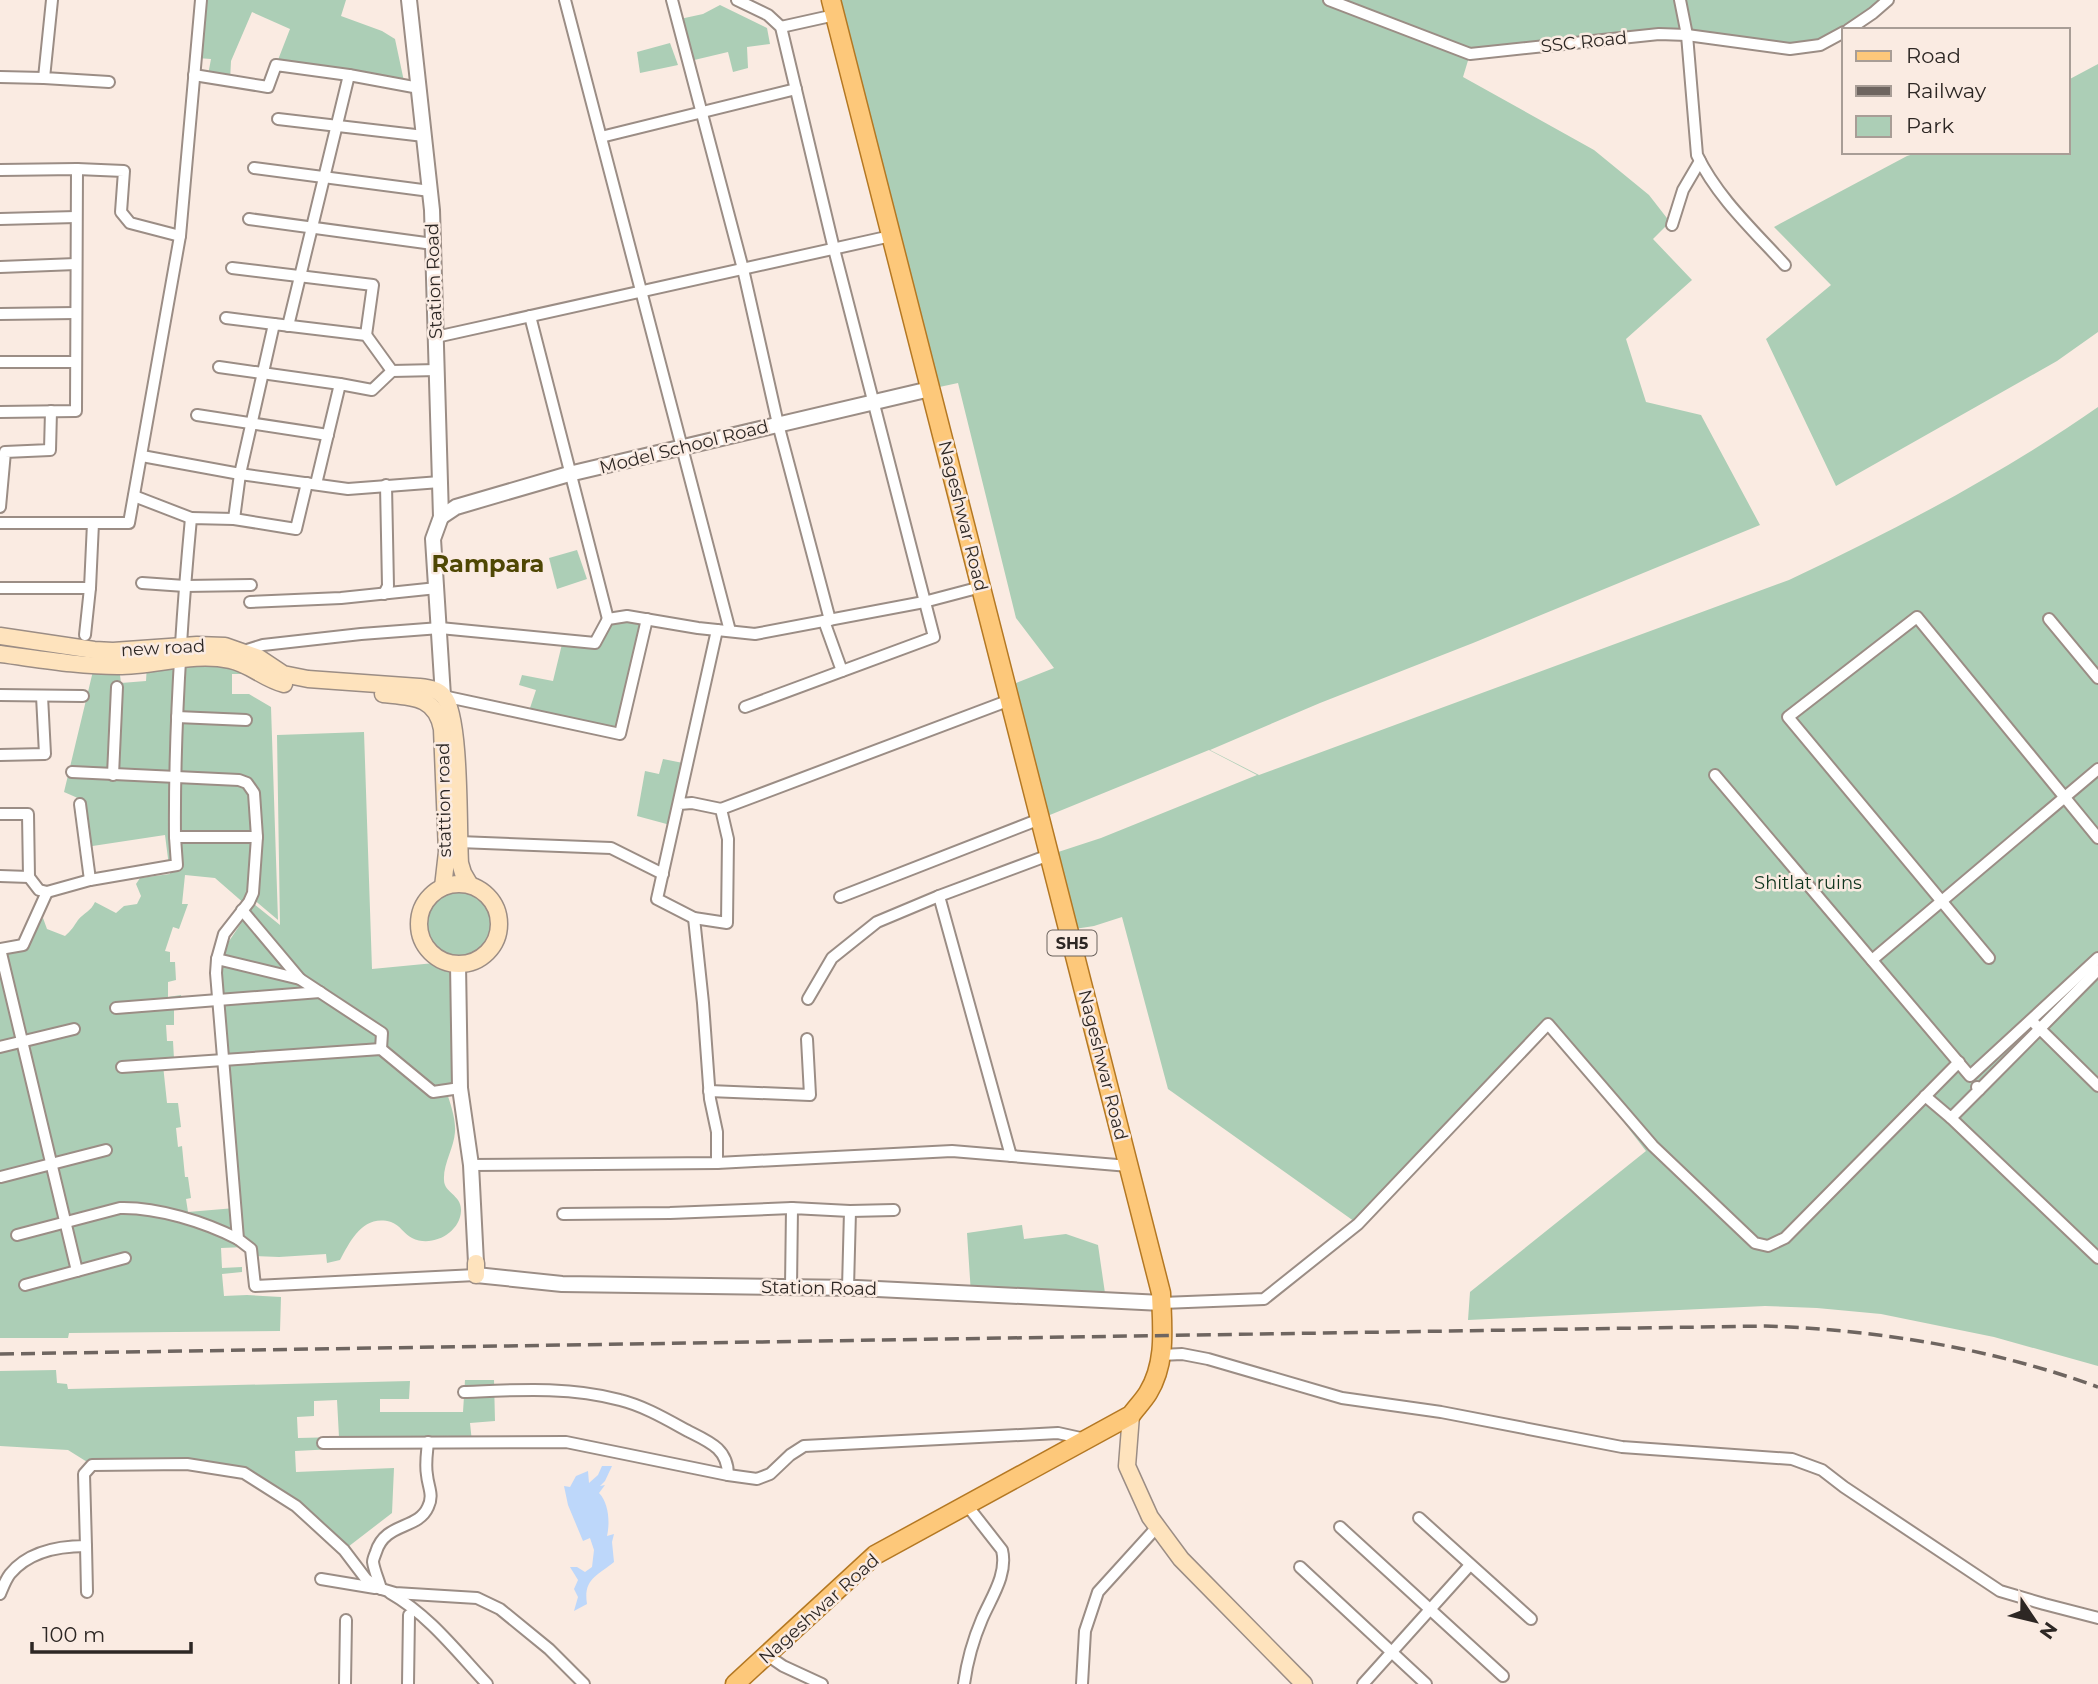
<svg xmlns="http://www.w3.org/2000/svg" width="2098" height="1684" viewBox="0 0 2098 1684" font-family="Montserrat,sans-serif">
<style>
.green{fill:#acceb6;fill-rule:evenodd}
.water{fill:#bdd7fa}
.lines{fill:none;stroke-linecap:round;stroke-linejoin:round}
.minor-casing{stroke:#9b8d85;stroke-width:14}
.tertiary-casing{stroke:#9b8d85;stroke-width:18}
.secondary-casing{stroke:#9b8d85;stroke-width:19}
.primary-casing{stroke:#b47823;stroke-width:21}
.minor{stroke:#fff;stroke-width:10}
.tertiary{stroke:#fff;stroke-width:14}
.secondary{stroke:#fee3bd;stroke-width:16}
.primary{stroke:#fdc87a;stroke-width:18}
.rail{stroke:#6e6560;stroke-width:3.5;stroke-dasharray:14 7;stroke-linecap:butt}
.labels{text-anchor:middle;dominant-baseline:central;stroke-width:5;stroke-linejoin:round;paint-order:stroke}
.shield{fill:#faebe2;stroke:#6a625d;stroke-width:2}
.shield-label{font-size:16px;font-weight:bold;fill:#2d2724}
.street-label{font-size:18px;fill:#2d2724;stroke:#faebe2}
.park-label{font-size:18px;fill:#0f341d;stroke:#faebe2}
.district-label{font-size:24px;font-weight:bold;fill:#4f4704;stroke:#faebe2}
</style>
<rect width="100%" height="100%" fill="#faebe2"/>
<g class="green">
<polygon points="201,0 346,0 341,16 382,31 395,39 405,86 276,65 290,29 252,12 231,61 230,81 208,75 211,59 197,58"/>
<path d="M 831,0 L 1888,0 L 1844,32 L 1790,49 L 1687,35 L 1470,54 L 1463,77 L 1594,150 L 1649,195 L 1670,222 L 1653,239 L 1692,280 L 1626,339 L 1646,402 L 1701,415 L 1760,525 L 1473,643 L 1320,703 L 1210,750 L 1259,775 L 1789,580 C 1893,531 2004,473 2098,407 L 2098,1366 L 1994,1337 L 1881,1314 L 1817,1308 L 1765,1306 L 1468,1320 L 1470,1292 L 1646,1151 L 1548,1024 L 1358,1224 L 1168,1089 L 1122,917 L 1094,926 L 1068,930 L 1049,855 L 1101,838 L 1257,775 L 1209,750 L 1040,819 L 1006,687 L 1054,668 L 1016,618 L 958,383 L 930,389 Z"/>
<polygon points="720,5 767,28 770,44 747,47 748,68 733,72 728,52 690,61 680,19 703,14"/>
<polygon points="670,43 678,65 640,73 637,52"/>
<polygon points="2098,64 2098,332 2057,361 1836,486 1766,339 1831,285 1774,227 1907,156 1920,152 2068,152 2068,80"/>
<polygon points="577,550 587,579 557,589 549,558"/>
<polygon points="608,619 647,619 620,734 528,714 536,690 519,685 522,675 553,681 563,640 595,643"/>
<path d="M 147,665 L 249,665 L 243,674 L 232,674 L 232,694 L 249,694 L 271,707 L 278,920 L 253,899 L 246,905 L 215,878 L 185,875 L 182,904 L 188,904 L 179,929 L 173,927 L 165,951 L 170,952 L 170,962 L 175,962 L 176,980 L 168,982 L 168,997 L 181,995 L 182,1007 L 174,1008 L 174,1025 L 166,1025 L 167,1041 L 173,1041 L 174,1059 L 163,1065 L 167,1103 L 178,1103 L 181,1127 L 176,1128 L 178,1147 L 182,1146 L 185,1177 L 188,1177 L 191,1198 L 186,1199 L 188,1212 L 235,1208 L 217,959 L 254,904 L 280,925 L 277,735 L 364,732 L 372,969 L 445,962 L 458,964 L 460,1088 L 446,1090 C 450,1103 456,1118 455,1132 C 454,1148 443,1164 444,1180 C 444,1193 462,1195 461,1211 C 460,1233 432,1248 412,1238 C 404,1234 400,1225 391,1222 C 363,1214 351,1240 340,1260 L 327,1263 L 326,1254 L 279,1257 L 252,1256 L 245,1247 L 221,1248 L 222,1268 L 242,1267 L 242,1272 L 222,1274 L 224,1296 L 247,1295 L 281,1297 L 280,1331 L 69,1333 L 68,1338 L 0,1338 L 0,958 L 9,953 L 22,950 L 37,922 L 43,918 L 47,929 L 65,936 C 71,931 74,926 78,920 C 84,913 91,911 95,902 L 116,913 L 124,906 L 137,904 L 141,896 L 136,884 L 140,878 L 170,874 L 165,835 L 86,847 L 80,799 L 64,792 L 93,671 L 111,670 L 120,675 L 121,683 L 146,681 Z"/>
<polygon points="663,759 688,764 674,826 637,816 645,771 659,774"/>
<circle cx="460" cy="925" r="33"/>
<polygon points="1022,1225 1024,1239 1066,1234 1098,1245 1106,1300 971,1294 967,1233"/>
<path d="M 56,1370 L 57,1383 L 67,1384 L 68,1389 L 410,1381 L 409,1399 L 380,1399 L 380,1412 L 463,1412 L 465,1380 L 494,1380 L 495,1421 L 470,1423 L 472,1442 L 295,1451 L 296,1472 L 394,1468 L 392,1513 L 344,1550 L 244,1473 L 187,1464 L 92,1465 L 68,1450 L 0,1446 L 0,1371 ZM 337,1400 L 339,1437 L 298,1438 L 297,1417 L 314,1416 L 314,1401 Z"/>
</g>
<path class="water" d="M 602,1466 L 612,1466 L 605,1481 L 600,1486 L 605,1485 L 599,1493 C 609,1503 610,1523 607,1536 L 614,1534 L 612,1542 L 614,1562 C 597,1576 583,1579 587,1604 L 574,1611 L 578,1597 L 574,1589 L 578,1580 L 570,1567 L 577,1567 L 585,1572 L 592,1567 L 594,1550 L 590,1538 L 583,1541 L 568,1505 L 564,1486 L 570,1487 L 576,1476 L 588,1471 L 589,1483 L 598,1475 Z"/>
<g class="lines">
<defs>
<g id="minor">
<polyline points="52,0 44,78 109,82"/>
<polyline points="565,0 730,631"/>
<polyline points="672,0 743,269 778,424 830,620"/>
<polyline points="737,0 768,15 781,27 834,249 934,637 745,707"/>
<polyline points="1329,0 1470,54 1659,34 1687,35 1790,49 1820,45 1844,32"/>
<path d="M 1680,0 L 1687,35 L 1697,155 C 1717,197 1754,231 1785,265"/>
<polyline points="781,27 835,15"/>
<polyline points="1848,30 1873,13 1888,0"/>
<polyline points="194,75 268,87 276,65 349,75"/>
<polyline points="0,77 44,78"/>
<polyline points="278,119 424,136"/>
<polyline points="601,137 796,89"/>
<polyline points="254,168 430,191"/>
<polyline points="77,169 124,171 121,212 130,223 180,236"/>
<polyline points="0,170 77,169 76,411 0,412"/>
<polyline points="0,219 76,217"/>
<polyline points="249,219 433,244"/>
<polyline points="1672,225 1683,190 1700,161"/>
<polyline points="0,267 76,264"/>
<polyline points="232,268 373,285 366,335"/>
<polyline points="0,314 76,313"/>
<polyline points="530,316 608,619"/>
<polyline points="226,318 274,324"/>
<polyline points="288,326 349,75 419,88"/>
<polyline points="436,337 891,236"/>
<polyline points="0,362 76,362"/>
<polyline points="219,367 340,384"/>
<polyline points="197,415 328,435"/>
<polyline points="142,456 240,474 274,324 366,335 392,371"/>
<polyline points="316,484 340,384 372,390 392,371 437,370"/>
<polyline points="134,496 191,518"/>
<polyline points="0,507 5,452 50,450 51,411"/>
<polyline points="234,519 296,529 307,483"/>
<polyline points="0,523 129,523 180,236 201,0"/>
<polyline points="142,583 185,586 251,585"/>
<polyline points="0,588 90,588 93,523"/>
<polyline points="384,594 388,586 386,485"/>
<polyline points="250,602 341,598 437,588"/>
<polyline points="2049,619 2098,678"/>
<polyline points="824,621 842,671"/>
<polyline points="85,635 90,588"/>
<polyline points="243,654 244,651 263,645 361,634 440,628 595,643 608,619 627,616 698,628 755,634 924,602 981,587"/>
<polyline points="0,695 83,696"/>
<polyline points="443,696 620,734 647,619"/>
<polyline points="177,717 246,720"/>
<polyline points="0,755 45,754 42,696"/>
<polyline points="72,772 239,780 247,783 254,793 257,837 253,893 249,902 224,934 217,959"/>
<polyline points="113,775 117,687"/>
<polyline points="1715,775 1970,1076 2098,958"/>
<polyline points="80,804 90,880"/>
<polyline points="679,804 692,803 721,809 728,839 727,923 694,918 657,899 717,630"/>
<polyline points="721,809 1010,700"/>
<polyline points="0,814 28,814 29,877 0,876"/>
<path d="M 257,837 L 175,837 C 174,731 181,625 191,518 L 234,519 L 240,474 L 348,489 L 440,482"/>
<polyline points="459,842 611,848 663,874"/>
<polyline points="29,877 39,890 47,892 90,880 177,865 175,837"/>
<polyline points="840,897 1040,819"/>
<polyline points="242,910 300,979"/>
<polyline points="0,949 77,1271"/>
<polyline points="0,949 23,945 47,892"/>
<polyline points="1989,958 1788,717 1917,617 2098,838"/>
<polyline points="1872,960 2098,769"/>
<polyline points="808,999 832,958 877,922 939,896"/>
<polyline points="116,1008 320,992"/>
<polyline points="2035,1024 2098,1086"/>
<polyline points="0,1047 74,1029"/>
<polyline points="381,1049 382,1033 300,979 217,959 216,973 238,1239 251,1249 255,1286 476,1275"/>
<polyline points="122,1067 381,1049 433,1092 460,1088"/>
<polyline points="1979,1090 2098,970"/>
<polyline points="709,1091 810,1095 807,1039"/>
<polyline points="1925,1096 1951,1118 1979,1090 1977,1087"/>
<polyline points="1951,1118 2098,1258"/>
<polyline points="1011,1156 939,896 1049,855"/>
<polyline points="717,1163 952,1151 1129,1166"/>
<polyline points="471,1165 717,1163 717,1132 710,1099 703,1003 694,918"/>
<polyline points="1,1177 106,1150"/>
<polyline points="850,1211 894,1210"/>
<polyline points="563,1214 670,1213 792,1208"/>
<path d="M 17,1235 L 120,1208 C 157,1207 205,1222 238,1239"/>
<polyline points="25,1285 125,1258"/>
<polyline points="791,1287 792,1208 850,1211 848,1288"/>
<polyline points="1162,1303 1264,1299 1358,1224 1548,1024 1653,1146 1755,1243 1768,1246 1785,1238 1959,1062"/>
<polyline points="1161,1355 1182,1354 1208,1359 1342,1398 1441,1412 1622,1447 1792,1459 1822,1470 1844,1487 2000,1591 2044,1604 2098,1618"/>
<path d="M 464,1392 C 515,1390 569,1386 620,1400 C 644,1406 666,1419 688,1431 C 710,1442 728,1449 728,1475"/>
<polyline points="323,1443 566,1442 728,1475 757,1479 770,1474 790,1455 804,1446 1058,1433 1085,1439"/>
<polyline points="1419,1518 1531,1619"/>
<polyline points="1340,1527 1503,1676"/>
<polyline points="86,1546 87,1592"/>
<polyline points="1300,1567 1426,1684"/>
<polyline points="321,1579 375,1588"/>
<path d="M 381,1589 C 379,1581 374,1570 373,1562 C 373,1559 375,1555 376,1552 C 385,1522 418,1530 428,1507 C 434,1495 428,1487 427,1475 C 425,1464 427,1453 428,1442"/>
<path d="M 390,1593 C 429,1615 457,1652 487,1684"/>
<path d="M 0,1594 C 3,1587 6,1579 10,1574 C 28,1552 59,1546 86,1546 L 84,1474 L 92,1465 L 187,1464 L 244,1473 L 296,1506 L 344,1550 L 366,1579 L 378,1588 L 395,1593 L 477,1598 L 500,1609 L 549,1649 L 584,1684"/>
<polyline points="767,1655 783,1666 822,1684"/>
<polyline points="345,1684 346,1620"/>
<polyline points="408,1684 409,1615"/>
<path d="M 964,1684 C 967,1662 973,1640 982,1619 C 991,1598 1008,1574 1002,1550 L 966,1504"/>
<polyline points="1082,1684 1085,1631 1098,1592 1157,1527"/>
<polyline points="1363,1684 1470,1565"/>
</g>
<g id="tertiary">
<polyline points="409,0 432,210 441,517 433,539 443,696"/>
<polyline points="441,517 456,507 569,474 930,389"/>
<polyline points="458,964 460,1088 471,1165 476,1263"/>
<polyline points="476,1275 562,1284 857,1288 1162,1303"/>
</g>
<g id="secondary">
<path d="M 0,636 L 94,650 L 113,651 L 197,645 L 225,646 L 259,658 L 283,674 L 308,679 L 419,687 C 428,688 438,689 444,697 C 461,716 458,832 460,863 L 463,873 L 470,885"/>
<path d="M 0,654 C 39,659 78,666 118,666 C 155,666 194,652 230,660 C 250,664 264,679 284,684"/>
<path d="M 383,694 C 412,697 436,696 442,729 L 447,852 L 443,887"/>
<circle cx="459" cy="924" r="40"/>
<polyline points="476,1263 476,1275"/>
<polyline points="1131,1415 1127,1466 1150,1517 1181,1559 1304,1684"/>
</g>
<path id="primary" d="M 735,1684 L 875,1555 L 1131,1415 C 1136,1408 1143,1401 1148,1393 C 1167,1362 1162,1326 1161,1293 L 831,0"/>
</defs>
<use href="#minor" class="minor-casing"/>
<use href="#tertiary" class="tertiary-casing"/>
<use href="#secondary" class="secondary-casing"/>
<use href="#primary" class="primary-casing"/>
<use href="#minor" class="minor"/>
<use href="#tertiary" class="tertiary"/>
<use href="#secondary" class="secondary"/>
<use href="#primary" class="primary"/>
<path class="rail" d="M 0,1354 L 1765,1326 C 1878,1330 1991,1348 2098,1387"/>
</g>
<g class="labels">
<rect class="shield" x="1047.5" y="930.5" width="49" height="25" rx="5"/>
<g class="shield-label">
<text x="1072" y="943">SH5</text>
</g>
<g class="street-label">
<text transform="translate(1584 42) rotate(-6)">SSC Road</text>
<text transform="translate(434 281) rotate(-92)">Station Road</text>
<text transform="translate(684 447) rotate(-14)">Model School Road</text>
<text transform="translate(963 516) rotate(76)">Nageshwar Road</text>
<text transform="translate(163 648) rotate(-3)">new road</text>
<text transform="translate(444 800) rotate(-91)">stattion road</text>
<text transform="translate(1103 1065) rotate(76)">Nageshwar Road</text>
<text transform="translate(819 1288) rotate(1)">Station Road</text>
<text transform="translate(819 1609) rotate(-42)">Nageshwar Road</text>
</g>
<g class="park-label">
<text x="1808" y="883">Shitlat ruins</text>
</g>
<g class="district-label">
<text x="488" y="563">Rampara</text>
</g>
</g>
<rect x="1842" y="28" width="228" height="126" fill="#faebe2" stroke="#a89d96" stroke-width="2"/>
<rect x="1856" y="51" width="35" height="10" fill="#fdc87a" stroke="#a89d96" stroke-width="2"/>
<text x="1906" y="63" font-size="21" fill="#2d2724">Road</text>
<rect x="1856" y="86" width="35" height="10" fill="#6e6560" stroke="#a89d96" stroke-width="2"/>
<text x="1906" y="98" font-size="21" fill="#2d2724">Railway</text>
<rect x="1856" y="116" width="35" height="21" fill="#acceb6" stroke="#a89d96" stroke-width="2"/>
<text x="1906" y="133" font-size="21" fill="#2d2724">Park</text>
<g transform="translate(2035 1621) rotate(125)" stroke="#faebe2" stroke-width="5" paint-order="stroke">
<path d="M0-5L12 26L0 18L-12 26Z" fill="#2d2724"/>
<text y="-10" font-size="19" font-weight="bold" text-anchor="middle" fill="#2d2724">N</text>
</g>
<path d="M32 1642v10h159v-10" fill="none" stroke="#2d2724" stroke-width="3.5"/>
<text x="42" y="1642" font-size="21" fill="#2d2724" stroke="#faebe2" stroke-width="5" paint-order="stroke">100 m</text>
</svg>
